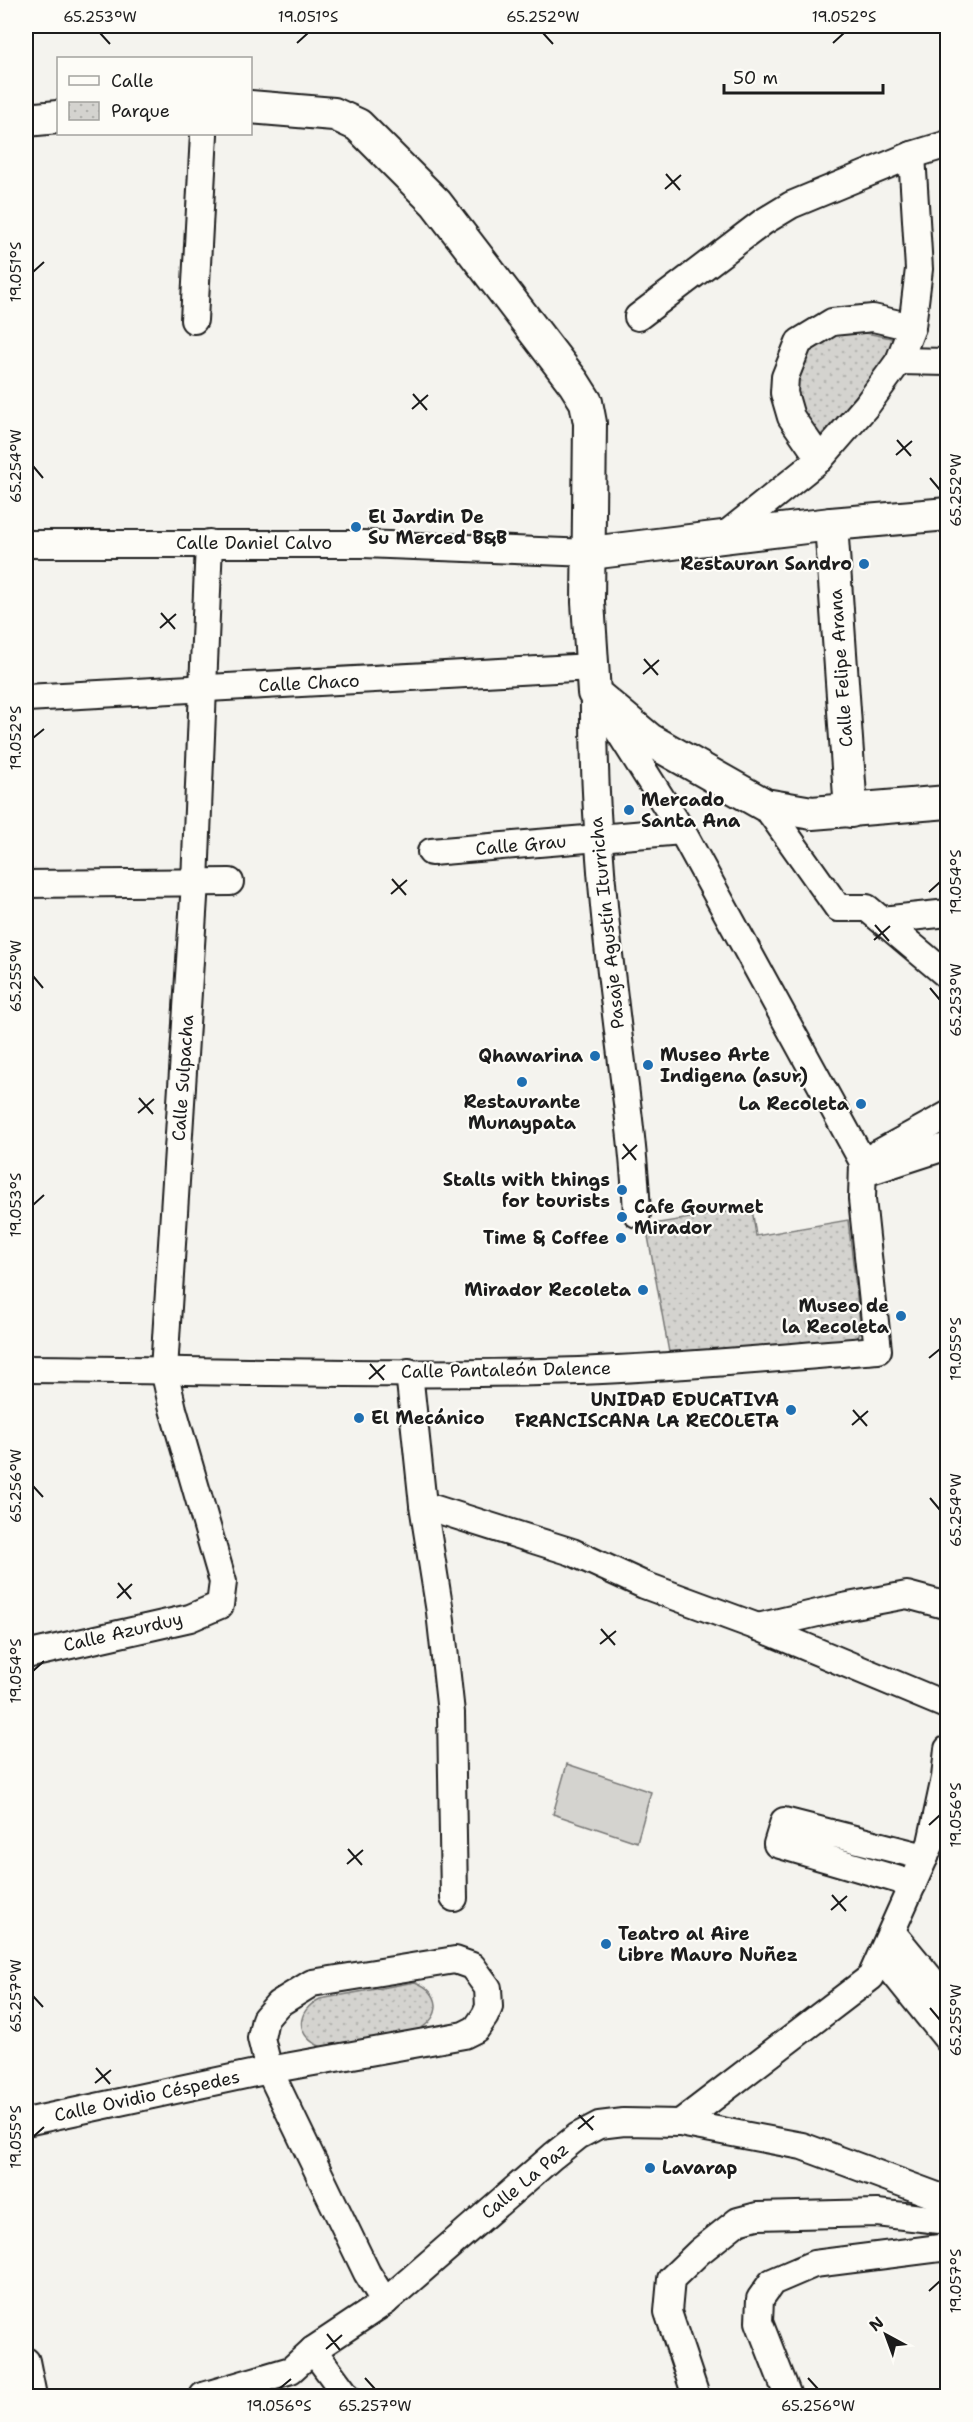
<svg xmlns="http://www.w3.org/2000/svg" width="973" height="2422" viewBox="0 0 973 2422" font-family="'Shantell Sans',sans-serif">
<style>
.park{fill:url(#park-dots);stroke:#787876;stroke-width:1.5}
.garden{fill:#d4d3cf;stroke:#787876;stroke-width:1.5}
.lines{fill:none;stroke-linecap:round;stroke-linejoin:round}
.minor-casing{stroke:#1c1c1c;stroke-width:30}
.major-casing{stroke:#1c1c1c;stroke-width:36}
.minor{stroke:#fdfcf7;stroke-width:26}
.major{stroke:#fdfcf7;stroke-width:32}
.ticks{fill:none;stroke:#1c1c1c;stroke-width:2}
.poi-dot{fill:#1f6fb2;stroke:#fdfcf7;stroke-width:2}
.labels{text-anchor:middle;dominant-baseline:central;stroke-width:4.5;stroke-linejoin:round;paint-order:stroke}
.poi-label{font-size:18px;font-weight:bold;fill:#1c1c1c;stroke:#fdfcf7;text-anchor:end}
.street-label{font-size:18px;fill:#1c1c1c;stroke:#fdfcf7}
.neatline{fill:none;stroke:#1c1c1c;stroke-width:2}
.ticks-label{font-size:15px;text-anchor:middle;fill:#1c1c1c}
</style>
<defs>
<pattern id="park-dots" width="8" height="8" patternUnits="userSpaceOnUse" patternTransform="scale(1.5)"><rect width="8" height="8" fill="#d4d3cf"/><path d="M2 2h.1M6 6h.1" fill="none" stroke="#b5b5b1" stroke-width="1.8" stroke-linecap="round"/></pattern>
</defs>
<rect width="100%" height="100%" fill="#f4f3ee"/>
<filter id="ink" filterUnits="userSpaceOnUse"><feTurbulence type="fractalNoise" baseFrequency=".0167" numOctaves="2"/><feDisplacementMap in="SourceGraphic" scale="12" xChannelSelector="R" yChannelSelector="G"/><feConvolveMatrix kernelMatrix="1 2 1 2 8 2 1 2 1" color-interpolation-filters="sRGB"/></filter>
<g filter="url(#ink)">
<g class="park">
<path d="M 856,331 L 896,339 C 875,376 847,408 817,439 L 799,411 L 796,381 L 807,351 L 833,333 Z"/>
<polygon points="752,1208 756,1236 848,1220 861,1331 856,1340 670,1358 646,1225"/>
<path d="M 415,1982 C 442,1992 443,2017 418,2030 L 322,2047 C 295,2037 295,2011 320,1999 Z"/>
</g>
<polygon class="garden" points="567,1764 651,1792 637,1842 553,1814"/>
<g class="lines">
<defs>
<g id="minor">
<polyline points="638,317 763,222 791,205 912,155 948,144"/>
<polyline points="194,320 204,134"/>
<polyline points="899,361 948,362"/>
<polyline points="820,459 791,417 784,393 785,377 799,342 832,322 873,318 912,327"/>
<polyline points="723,537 820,459 867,405 899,361 912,327 919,269 912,155"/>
<polyline points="26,544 363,544 590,553"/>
<path d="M 594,693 C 593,798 602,902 615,1006 C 623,1076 634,1144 637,1214"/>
<polyline points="26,698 592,667"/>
<polyline points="765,805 838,908 867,908 948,976"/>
<polyline points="431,852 682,831"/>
<polyline points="26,884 230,882"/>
<polyline points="882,920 948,913"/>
<polyline points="863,1162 948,1115"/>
<polyline points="868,1172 948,1146"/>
<path d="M 26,1369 C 210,1370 395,1377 579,1371 C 679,1367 779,1358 878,1350 L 862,1199 L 863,1162 L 682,831 L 604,708"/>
<polyline points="409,1372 423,1505 440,1612 451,1713 454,1898"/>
<polyline points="423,1505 572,1552 644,1585 758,1627 948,1706"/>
<polyline points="758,1627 843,1607 907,1595 948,1606"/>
<polyline points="26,1655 190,1618 220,1605 223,1582 173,1409 164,1370 195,882 209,543"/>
<polyline points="913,1884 777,1844 784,1821 925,1857"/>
<polyline points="892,1932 948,2000"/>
<polyline points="881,1957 948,2040"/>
<polyline points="26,2122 269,2070 464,2035 476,2029 485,2016 489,2007 488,1988 472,1966 455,1960 312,1983 278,2004 265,2019 261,2038 269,2070 367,2273 385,2302"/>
<polyline points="680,2123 871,1977 931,1843 945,1778 948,1749"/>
<polyline points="313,2350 347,2396"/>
<polyline points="26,2361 33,2396"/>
<polyline points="203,2396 291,2370 313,2350 385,2302 553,2156 578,2136 599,2125 624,2122 680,2123 802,2146 948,2200"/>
<polyline points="696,2396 668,2312 671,2279 699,2252 738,2221 757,2216 877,2213 948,2221"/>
<polyline points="788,2396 759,2322 760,2299 772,2282 814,2264 948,2247"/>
</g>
<g id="major">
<polyline points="250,107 334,114 358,125 436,203 574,383 586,402 590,423 588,602 594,693 650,740 765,805 812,813 948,802"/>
<polyline points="26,120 58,117"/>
<polyline points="831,524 851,811"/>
<polyline points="590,553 831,524 948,514"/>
</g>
</defs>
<use href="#minor" class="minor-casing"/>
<use href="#major" class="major-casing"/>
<use href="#minor" class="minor"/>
<use href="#major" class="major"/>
</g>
</g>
<path class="ticks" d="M 100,33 L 110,44M 543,33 L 553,44M 297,43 L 308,33M 833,43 L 844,33M 666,174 L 680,190M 665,189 L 681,175M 33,272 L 44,262M 413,394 L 427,410M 412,409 L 428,395M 897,440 L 911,456M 896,455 L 912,441M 33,466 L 43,478M 930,478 L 940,490M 161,613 L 175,629M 160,628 L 176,614M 644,659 L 658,675M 643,674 L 659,660M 33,738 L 44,729M 392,879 L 406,895M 929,892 L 940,882M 391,894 L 407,880M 875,925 L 889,941M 874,940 L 890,926M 33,976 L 43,988M 930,988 L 940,1000M 139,1098 L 153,1114M 138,1113 L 154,1099M 623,1144 L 636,1160M 622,1159 L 637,1145M 33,1205 L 44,1195M 929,1358 L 940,1349M 370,1364 L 384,1380M 369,1379 L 385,1365M 853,1410 L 867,1426M 852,1425 L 868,1411M 33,1486 L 43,1497M 930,1498 L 940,1510M 118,1583 L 131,1599M 117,1598 L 132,1584M 601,1629 L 615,1645M 600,1644 L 616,1631M 33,1671 L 44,1661M 929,1825 L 940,1815M 348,1849 L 362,1865M 347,1864 L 363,1850M 832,1895 L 846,1911M 831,1910 L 847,1896M 33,1996 L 43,2007M 930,2008 L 940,2020M 96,2068 L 110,2084M 95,2083 L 111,2070M 579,2115 L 593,2130M 578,2129 L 594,2116M 33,2137 L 44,2127M 929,2291 L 940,2281M 327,2334 L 340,2350M 326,2349 L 342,2335M 365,2378 L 375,2389M 808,2378 L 818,2389M 279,2389 L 291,2379"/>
<g class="poi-dot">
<circle cx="356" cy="527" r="6"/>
<circle cx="864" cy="564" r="6"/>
<circle cx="629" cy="810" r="6"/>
<circle cx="595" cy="1056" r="6"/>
<circle cx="648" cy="1065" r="6"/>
<circle cx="522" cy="1082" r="6"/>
<circle cx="861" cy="1104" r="6"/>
<circle cx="622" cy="1190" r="6"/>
<circle cx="622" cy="1217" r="6"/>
<circle cx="621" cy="1238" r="6"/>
<circle cx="643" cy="1290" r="6"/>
<circle cx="901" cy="1316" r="6"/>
<circle cx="791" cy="1410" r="6"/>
<circle cx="359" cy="1418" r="6"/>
<circle cx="606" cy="1944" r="6"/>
<circle cx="650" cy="2168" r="6"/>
</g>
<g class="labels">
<g class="poi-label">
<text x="368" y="517" text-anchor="start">El Jardin De<tspan x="368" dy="21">Su Merced B&amp;B</tspan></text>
<text x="852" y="564">Restauran Sandro</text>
<text x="641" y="800" text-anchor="start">Mercado<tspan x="641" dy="21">Santa Ana</tspan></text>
<text x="660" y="1055" text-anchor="start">Museo Arte<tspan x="660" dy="21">Indigena (asur)</tspan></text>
<text x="583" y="1056">Qhawarina</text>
<text x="522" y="1102" text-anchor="middle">Restaurante<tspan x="522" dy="21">Munaypata</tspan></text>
<text x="849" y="1104">La Recoleta</text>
<text x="610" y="1180">Stalls with things<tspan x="610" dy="21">for tourists</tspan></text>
<text x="634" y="1207" text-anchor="start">Cafe Gourmet<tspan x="634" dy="21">Mirador</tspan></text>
<text x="609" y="1238">Time &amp; Coffee</text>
<text x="631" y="1290">Mirador Recoleta</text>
<text x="889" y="1306">Museo de<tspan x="889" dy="21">la Recoleta</tspan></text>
<text x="779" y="1400">UNIDAD EDUCATIVA<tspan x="779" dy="21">FRANCISCANA LA RECOLETA</tspan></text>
<text x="371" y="1418" text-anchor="start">El Mecánico</text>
<text x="618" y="1934" text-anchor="start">Teatro al Aire<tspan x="618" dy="21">Libre Mauro Nuñez</tspan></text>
<text x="662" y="2168" text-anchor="start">Lavarap</text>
</g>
<g class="street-label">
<text x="254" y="543">Calle Daniel Calvo</text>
<text transform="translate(841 668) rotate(-94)">Calle Felipe Arana</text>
<text transform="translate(309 683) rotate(-3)">Calle Chaco</text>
<text transform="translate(521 845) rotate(-5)">Calle Grau</text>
<text transform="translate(607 923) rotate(-96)">Pasaje Agustín Iturricha</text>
<text transform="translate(183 1078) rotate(-86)">Calle Sulpacha</text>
<text transform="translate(506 1370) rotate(-1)">Calle Pantaleón Dalence</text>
<text transform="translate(123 1632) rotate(-13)">Calle Azurduy</text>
<text transform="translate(147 2096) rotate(-12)">Calle Ovidio Céspedes</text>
<text transform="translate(525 2181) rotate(-40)">Calle La Paz</text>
</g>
</g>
<rect width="973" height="2422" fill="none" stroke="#fdfcf7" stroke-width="66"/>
<rect x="57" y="57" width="195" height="78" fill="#fdfcf7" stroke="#a3a29f" stroke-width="1.5"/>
<rect x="69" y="76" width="30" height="9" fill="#fdfcf7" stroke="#a3a29f" stroke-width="1.5"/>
<text x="111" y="87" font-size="18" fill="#1c1c1c">Calle</text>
<rect x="69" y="102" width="30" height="18" fill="url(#park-dots)" stroke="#a3a29f" stroke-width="1.5"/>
<text x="111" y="117" font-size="18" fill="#1c1c1c">Parque</text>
<g transform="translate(886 2335) rotate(319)" stroke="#fdfcf7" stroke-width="4.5" paint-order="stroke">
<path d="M0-4.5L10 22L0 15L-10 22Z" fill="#1c1c1c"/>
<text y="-9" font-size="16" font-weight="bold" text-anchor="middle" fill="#1c1c1c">N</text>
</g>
<path d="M724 84v9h159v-9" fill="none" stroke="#1c1c1c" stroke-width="3"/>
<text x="733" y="84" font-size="18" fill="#1c1c1c" stroke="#fdfcf7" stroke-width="4.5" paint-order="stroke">50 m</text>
<rect x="33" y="33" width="907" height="2356" class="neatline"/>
<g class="ticks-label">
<text x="100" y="22">65.253°W</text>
<text x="308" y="22">19.051°S</text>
<text x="543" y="22">65.252°W</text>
<text x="844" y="22">19.052°S</text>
<text transform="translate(16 272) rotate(-90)" y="5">19.051°S</text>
<text transform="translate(16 466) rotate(-90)" y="5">65.254°W</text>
<text transform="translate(956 490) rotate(-90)" y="5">65.252°W</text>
<text transform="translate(16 738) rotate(-90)" y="5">19.052°S</text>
<text transform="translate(956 882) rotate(-90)" y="5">19.054°S</text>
<text transform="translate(16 976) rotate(-90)" y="5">65.255°W</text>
<text transform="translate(956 1000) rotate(-90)" y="5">65.253°W</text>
<text transform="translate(16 1205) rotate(-90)" y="5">19.053°S</text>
<text transform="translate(956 1349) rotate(-90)" y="5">19.055°S</text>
<text transform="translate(16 1486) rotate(-90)" y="5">65.256°W</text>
<text transform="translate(956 1510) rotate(-90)" y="5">65.254°W</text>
<text transform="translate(16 1671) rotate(-90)" y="5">19.054°S</text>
<text transform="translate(956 1815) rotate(-90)" y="5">19.056°S</text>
<text transform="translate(16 1996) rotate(-90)" y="5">65.257°W</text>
<text transform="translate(956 2020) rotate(-90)" y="5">65.255°W</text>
<text transform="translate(16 2137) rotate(-90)" y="5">19.055°S</text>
<text transform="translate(956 2281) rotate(-90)" y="5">19.057°S</text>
<text x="279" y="2411">19.056°S</text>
<text x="375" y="2411">65.257°W</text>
<text x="818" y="2411">65.256°W</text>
</g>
</svg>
